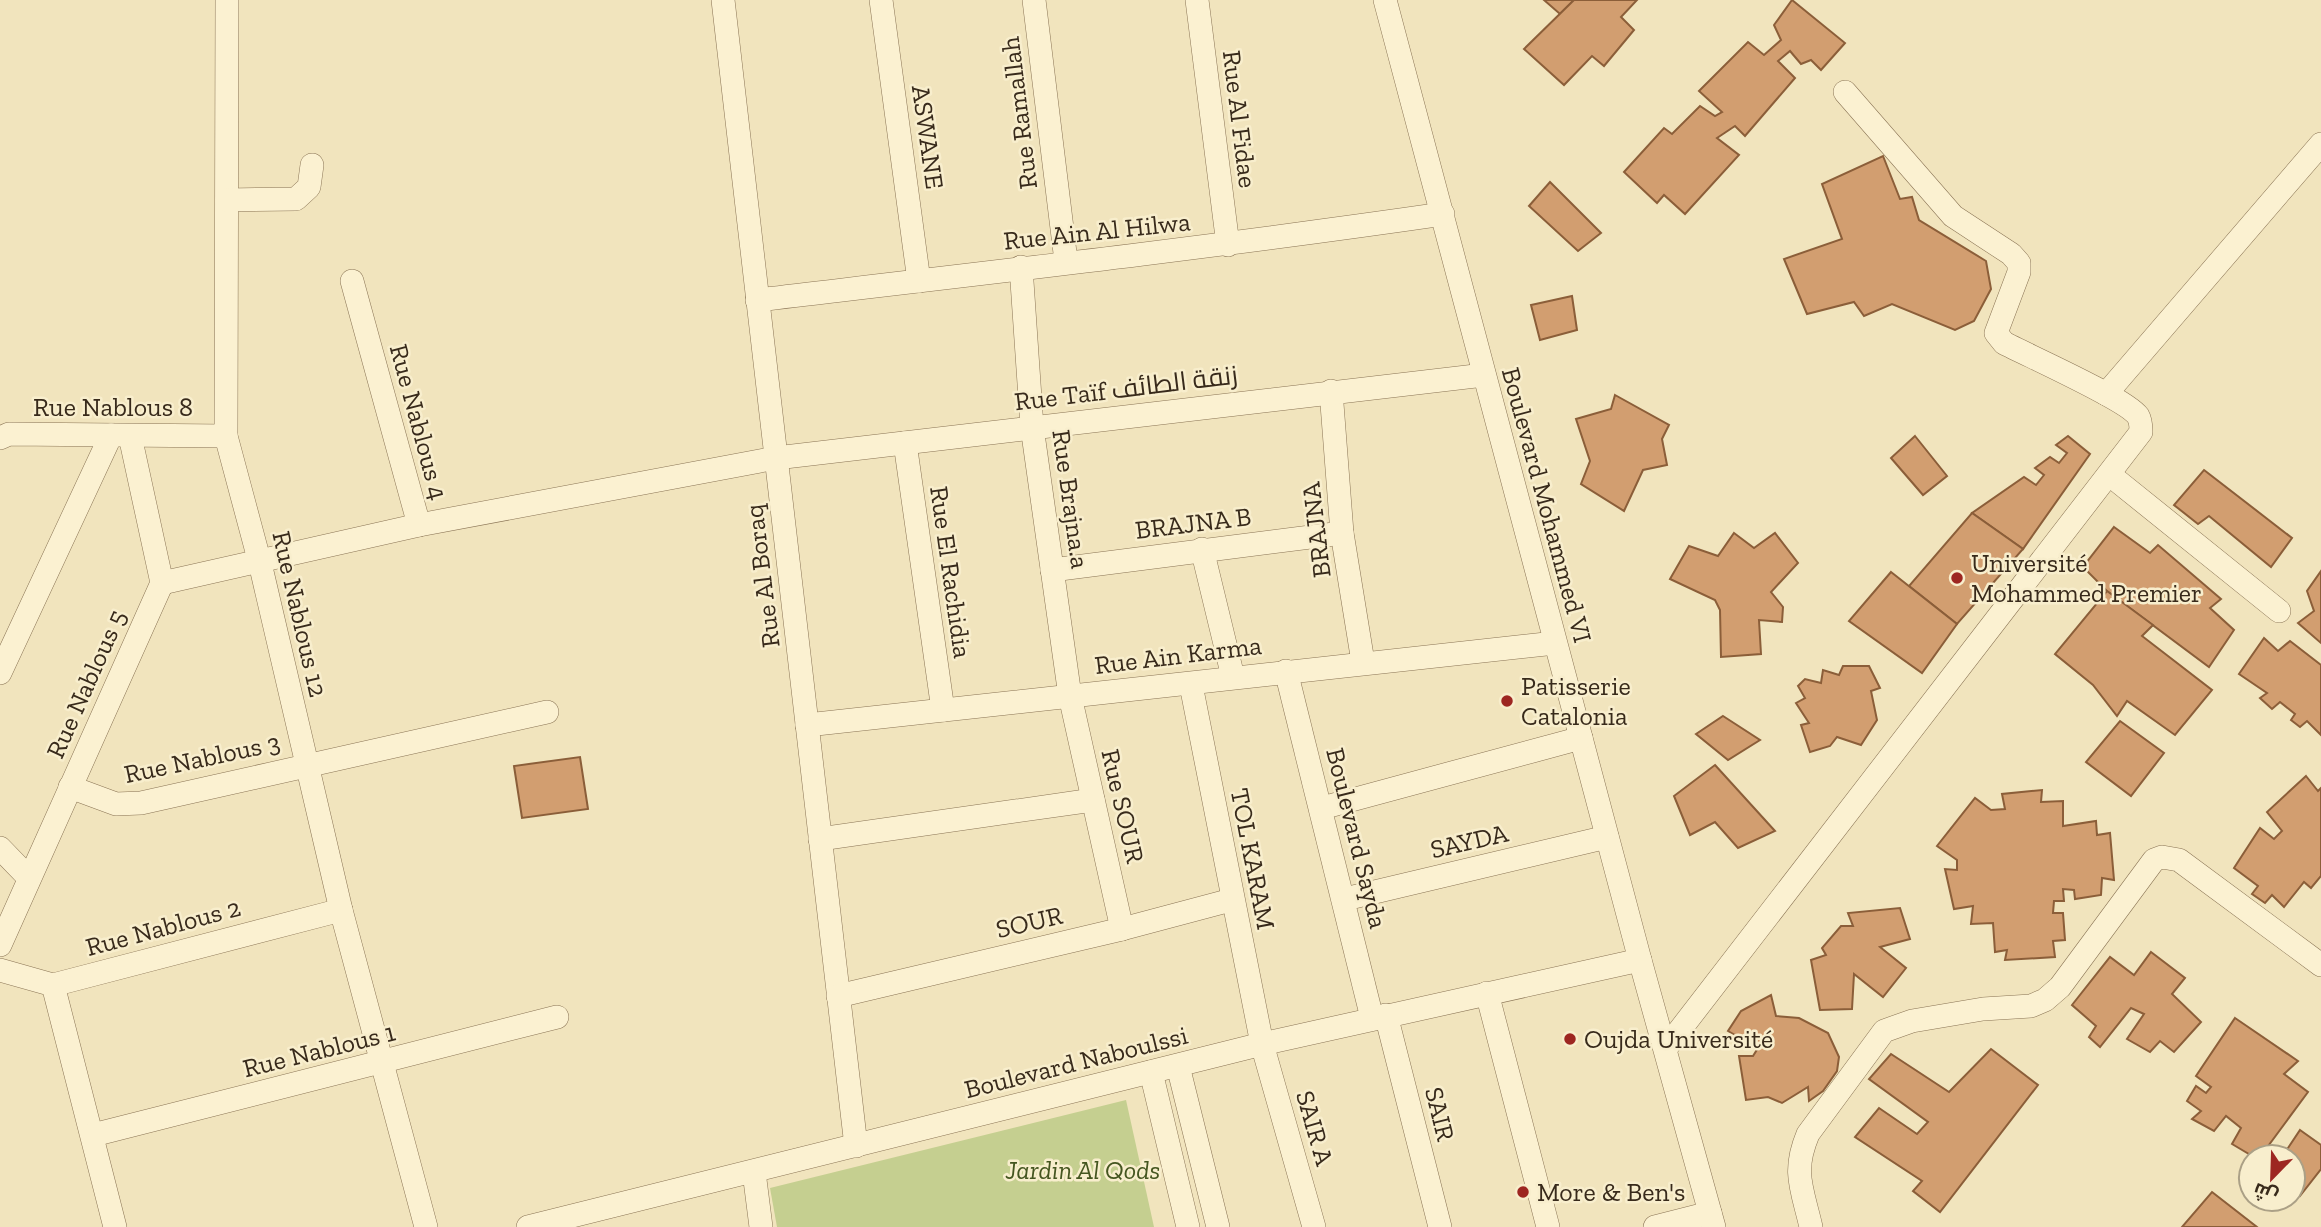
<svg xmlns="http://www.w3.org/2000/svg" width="2321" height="1227" viewBox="0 0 2321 1227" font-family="'Zilla Slab',Cairo,serif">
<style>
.green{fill:#c5cf90}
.building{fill:#d29e70;stroke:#8b5e39;stroke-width:2}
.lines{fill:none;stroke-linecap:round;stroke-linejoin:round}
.minor-casing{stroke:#8a7455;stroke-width:24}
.minor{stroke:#fbf1d1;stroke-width:23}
.poi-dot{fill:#9d2621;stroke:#f8eecd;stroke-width:2.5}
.labels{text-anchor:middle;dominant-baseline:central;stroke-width:5;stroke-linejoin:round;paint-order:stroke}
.street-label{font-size:26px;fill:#382a1b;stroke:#f8eecd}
.poi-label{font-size:26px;fill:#382a1b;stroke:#f8eecd;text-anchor:start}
.park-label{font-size:26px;font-style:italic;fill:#455620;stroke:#f8eecd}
</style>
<rect width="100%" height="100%" fill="#f1e4bd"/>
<polygon class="green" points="1126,1100 1154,1227 777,1227 770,1188"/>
<g class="building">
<polygon points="1544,0 1574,0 1560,14"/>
<polygon points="1574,0 1637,0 1621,17 1634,30 1604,66 1592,56 1564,85 1524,49"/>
<polygon points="1792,0 1845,43 1821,70 1811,60 1801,64 1790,51 1778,61 1795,78 1745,136 1735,126 1717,138 1739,155 1685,214 1664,195 1657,203 1624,172 1664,128 1672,134 1700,106 1715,116 1722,112 1699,91 1748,42 1764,55 1781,40 1774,25"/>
<polygon points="1883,156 1900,199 1912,197 1919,220 1986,261 1991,289 1974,321 1955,330 1892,304 1864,316 1854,302 1807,314 1784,259 1842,239 1822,184"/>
<polygon points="1550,182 1601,233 1578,251 1529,206"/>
<polygon points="1572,296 1577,330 1540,340 1531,305"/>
<polygon points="1615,395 1669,425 1662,439 1667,465 1643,470 1624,511 1581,484 1590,461 1576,419 1611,409"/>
<polygon points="1915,436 1947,476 1923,495 1891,458"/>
<polygon points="2068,436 2090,454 2023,549 1972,513 2024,477 2036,485 2044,475 2035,468 2050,457 2059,463 2067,453 2056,445"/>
<polygon points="2204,470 2292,538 2271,567 2209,516 2198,524 2174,505"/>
<polygon points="1972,513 2023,549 1957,624 1909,586"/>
<polygon points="2114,527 2150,553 2158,545 2221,599 2210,608 2234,630 2209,667 2107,591 2083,567"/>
<polygon points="1734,533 1754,548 1775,533 1798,563 1771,592 1783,607 1782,622 1759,620 1761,654 1721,657 1720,610 1715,600 1670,579 1689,546 1718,556"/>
<polygon points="2321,571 2321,643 2298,623 2314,611 2307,591"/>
<polygon points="1891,572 1957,624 1922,673 1849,621"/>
<polygon points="2107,591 2153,625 2142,636 2212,690 2175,735 2127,701 2117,716 2093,685 2055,654"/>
<polygon points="2264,638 2278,651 2290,641 2321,665 2321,735 2307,721 2300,727 2291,720 2295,714 2280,702 2272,709 2260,698 2267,693 2239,674"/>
<polygon points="1843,666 1869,666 1880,688 1871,691 1877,720 1861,745 1837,737 1830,746 1810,752 1801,725 1809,723 1796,703 1805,698 1798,686 1805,679 1821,683 1823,670 1839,675"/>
<polygon points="1723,716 1760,740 1728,760 1696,734"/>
<polygon points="2120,721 2164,753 2131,796 2086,762"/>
<polygon points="580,757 588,809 522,818 514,766"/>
<polygon points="1715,765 1775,831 1738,848 1715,822 1690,835 1674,796"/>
<polygon points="2306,776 2318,791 2321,788 2321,876 2311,888 2304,882 2284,907 2272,895 2265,903 2252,894 2258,886 2234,868 2260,828 2274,839 2282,831 2267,812"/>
<polygon points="2042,790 2041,802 2063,801 2063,826 2096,821 2097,835 2110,833 2114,880 2102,878 2101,895 2075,899 2074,890 2063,889 2064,901 2054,901 2053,913 2063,913 2065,940 2053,941 2055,957 2005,960 2007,950 1995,952 1993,923 1971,924 1973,906 1954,909 1945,869 1957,870 1957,860 1937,846 1975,798 1991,810 2005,809 2002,794"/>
<polygon points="1900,908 1910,939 1880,947 1906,968 1883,997 1854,974 1852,1009 1820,1010 1811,960 1826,955 1822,948 1841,926 1853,926 1848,913"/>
<polygon points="2151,952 2185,978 2172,994 2201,1022 2174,1052 2160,1041 2150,1052 2127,1039 2144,1014 2131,1008 2100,1047 2089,1037 2096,1026 2072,1005 2110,957 2134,975"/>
<polygon points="1771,995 1776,1016 1799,1018 1828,1033 1839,1057 1837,1071 1823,1091 1809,1101 1808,1087 1782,1103 1768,1097 1746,1100 1739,1056 1753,1056 1758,1048 1728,1031 1741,1011"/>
<polygon points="2235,1018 2298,1061 2284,1074 2308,1092 2260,1157 2254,1157 2232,1144 2241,1128 2226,1116 2214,1131 2192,1119 2201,1111 2187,1101 2196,1086 2206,1093 2211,1087 2196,1076"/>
<polygon points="1991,1049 2038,1085 1940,1212 1913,1191 1922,1181 1855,1137 1879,1108 1917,1134 1928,1122 1869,1079 1891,1054 1949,1092"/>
<polygon points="2300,1130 2321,1145 2321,1169 2300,1196 2293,1191 2293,1157 2282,1157"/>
<polygon points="2212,1192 2257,1227 2182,1227"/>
</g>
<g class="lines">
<defs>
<g id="minor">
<polyline points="227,0 226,436 260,563 341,910 426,1227"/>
<polyline points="723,0 856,1146"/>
<polyline points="881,0 919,281"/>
<polyline points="1034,0 1066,261"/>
<polyline points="1197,0 1228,245"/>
<polyline points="1385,0 1640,960 1714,1227"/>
<polyline points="227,200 296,199 309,187 312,165"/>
<polyline points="1021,267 1032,427 1070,696 1122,929"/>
<polyline points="352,281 419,525"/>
<path d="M 757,300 C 986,273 1215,247 1443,214"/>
<polyline points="1331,391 1342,533 1363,662"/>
<polyline points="2106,394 2321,144"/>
<polyline points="0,438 9,434 226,436"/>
<polyline points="905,443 943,710"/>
<polyline points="2110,475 2279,611"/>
<polyline points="1202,549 1233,677"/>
<polyline points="1052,570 1342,533"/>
<polyline points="162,583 419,525 776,458 1484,375"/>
<polyline points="1286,671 1372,1018"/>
<polyline points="0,673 111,435"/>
<polyline points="1191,685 1262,1044 1314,1227"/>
<polyline points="807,725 1555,643"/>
<polyline points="70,787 116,804 141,803 547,712"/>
<polyline points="1322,808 1581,738"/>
<polyline points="820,839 1093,800"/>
<polyline points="0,848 29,878"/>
<polyline points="1345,899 1607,837"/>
<polyline points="0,945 162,583 130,436"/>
<polyline points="0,970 53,985 341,910"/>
<polyline points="53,985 115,1227"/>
<polyline points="1487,993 1548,1227"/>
<polyline points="838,996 1122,929 1231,900"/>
<polyline points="1386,1015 1440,1227"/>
<path d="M 1666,1048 L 2141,432 C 2141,427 2141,421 2138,416 C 2126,399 2029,356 2004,343 L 1996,333 L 2019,272 L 2019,263 L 2011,254 L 1953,216 L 1845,92"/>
<polyline points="1178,1066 1218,1227"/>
<polyline points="1151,1072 1188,1227"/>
<polyline points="93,1135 557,1017"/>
<polyline points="754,1172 761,1227"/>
<polyline points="528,1227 1262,1044 1640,960"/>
<polyline points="1655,1227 1710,1213"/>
<path d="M 1811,1227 C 1802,1188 1792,1172 1808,1134 L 1884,1031 L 1912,1021 L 1983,1009 L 2031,1006 L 2045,1000 L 2060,987 L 2154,860 L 2162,857 L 2179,860 L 2321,965"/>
</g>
</defs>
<use href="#minor" class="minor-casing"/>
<use href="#minor" class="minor"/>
</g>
<g class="poi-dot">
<circle cx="1957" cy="578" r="7"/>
<circle cx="1507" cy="701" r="7"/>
<circle cx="1570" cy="1039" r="7"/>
<circle cx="1523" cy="1192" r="7"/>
</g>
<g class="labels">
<g class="street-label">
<text transform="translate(1019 113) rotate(-97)">Rue Ramallah</text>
<text transform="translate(1240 119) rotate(83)">Rue Al Fidae</text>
<text transform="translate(928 137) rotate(82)">ASWANE</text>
<text transform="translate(1097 231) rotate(-6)">Rue Ain Al Hilwa</text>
<text transform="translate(1126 388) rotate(-7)">Rue Taïf زنقة الطائف</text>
<text x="113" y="407">Rue Nablous 8</text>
<text transform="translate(419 422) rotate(75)">Rue Nablous 4</text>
<text transform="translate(1071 499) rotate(82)">Rue Brajna.a</text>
<text transform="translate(1547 505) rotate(75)">Boulevard Mohammed VI</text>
<text transform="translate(1193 523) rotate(-7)">BRAJNA B</text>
<text transform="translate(1316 530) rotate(-97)">BRAJNA</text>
<text transform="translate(951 572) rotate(82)">Rue El Rachidia</text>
<text transform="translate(762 576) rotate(-97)">Rue Al Boraq</text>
<text transform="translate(300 614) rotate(77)">Rue Nablous 12</text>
<text transform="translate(1178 655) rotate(-7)">Rue Ain Karma</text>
<text transform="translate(86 684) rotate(-66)">Rue Nablous 5</text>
<text transform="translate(202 758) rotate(-12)">Rue Nablous 3</text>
<text transform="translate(1123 806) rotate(77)">Rue SOUR</text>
<text transform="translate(1357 838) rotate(76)">Boulevard Sayda</text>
<text transform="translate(1469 841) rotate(-13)">SAYDA</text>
<text transform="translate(1253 859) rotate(79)">TOL KARAM</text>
<text transform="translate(1029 922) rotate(-13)">SOUR</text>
<text transform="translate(163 927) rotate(-15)">Rue Nablous 2</text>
<text transform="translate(319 1050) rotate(-14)">Rue Nablous 1</text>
<text transform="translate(1076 1062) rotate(-14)">Boulevard Naboulssi</text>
<text transform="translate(1440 1114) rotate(76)">SAIR</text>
<text transform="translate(1315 1128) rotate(74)">SAIR A</text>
</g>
<g class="poi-label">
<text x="1971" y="563">Université<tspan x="1971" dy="30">Mohammed Premier</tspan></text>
<text x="1521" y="686">Patisserie<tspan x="1521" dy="30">Catalonia</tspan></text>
<text x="1584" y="1039">Oujda Université</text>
<text x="1537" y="1192">More &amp; Ben's</text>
</g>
<g class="park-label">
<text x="1083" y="1170">Jardin Al Qods</text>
</g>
</g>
<g transform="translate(2272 1178) rotate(203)"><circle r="33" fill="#f8eecd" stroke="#aba086" stroke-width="2"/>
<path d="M0-5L12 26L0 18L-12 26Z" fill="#9d2621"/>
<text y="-10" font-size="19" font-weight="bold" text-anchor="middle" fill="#382a1b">ش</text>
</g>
</svg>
